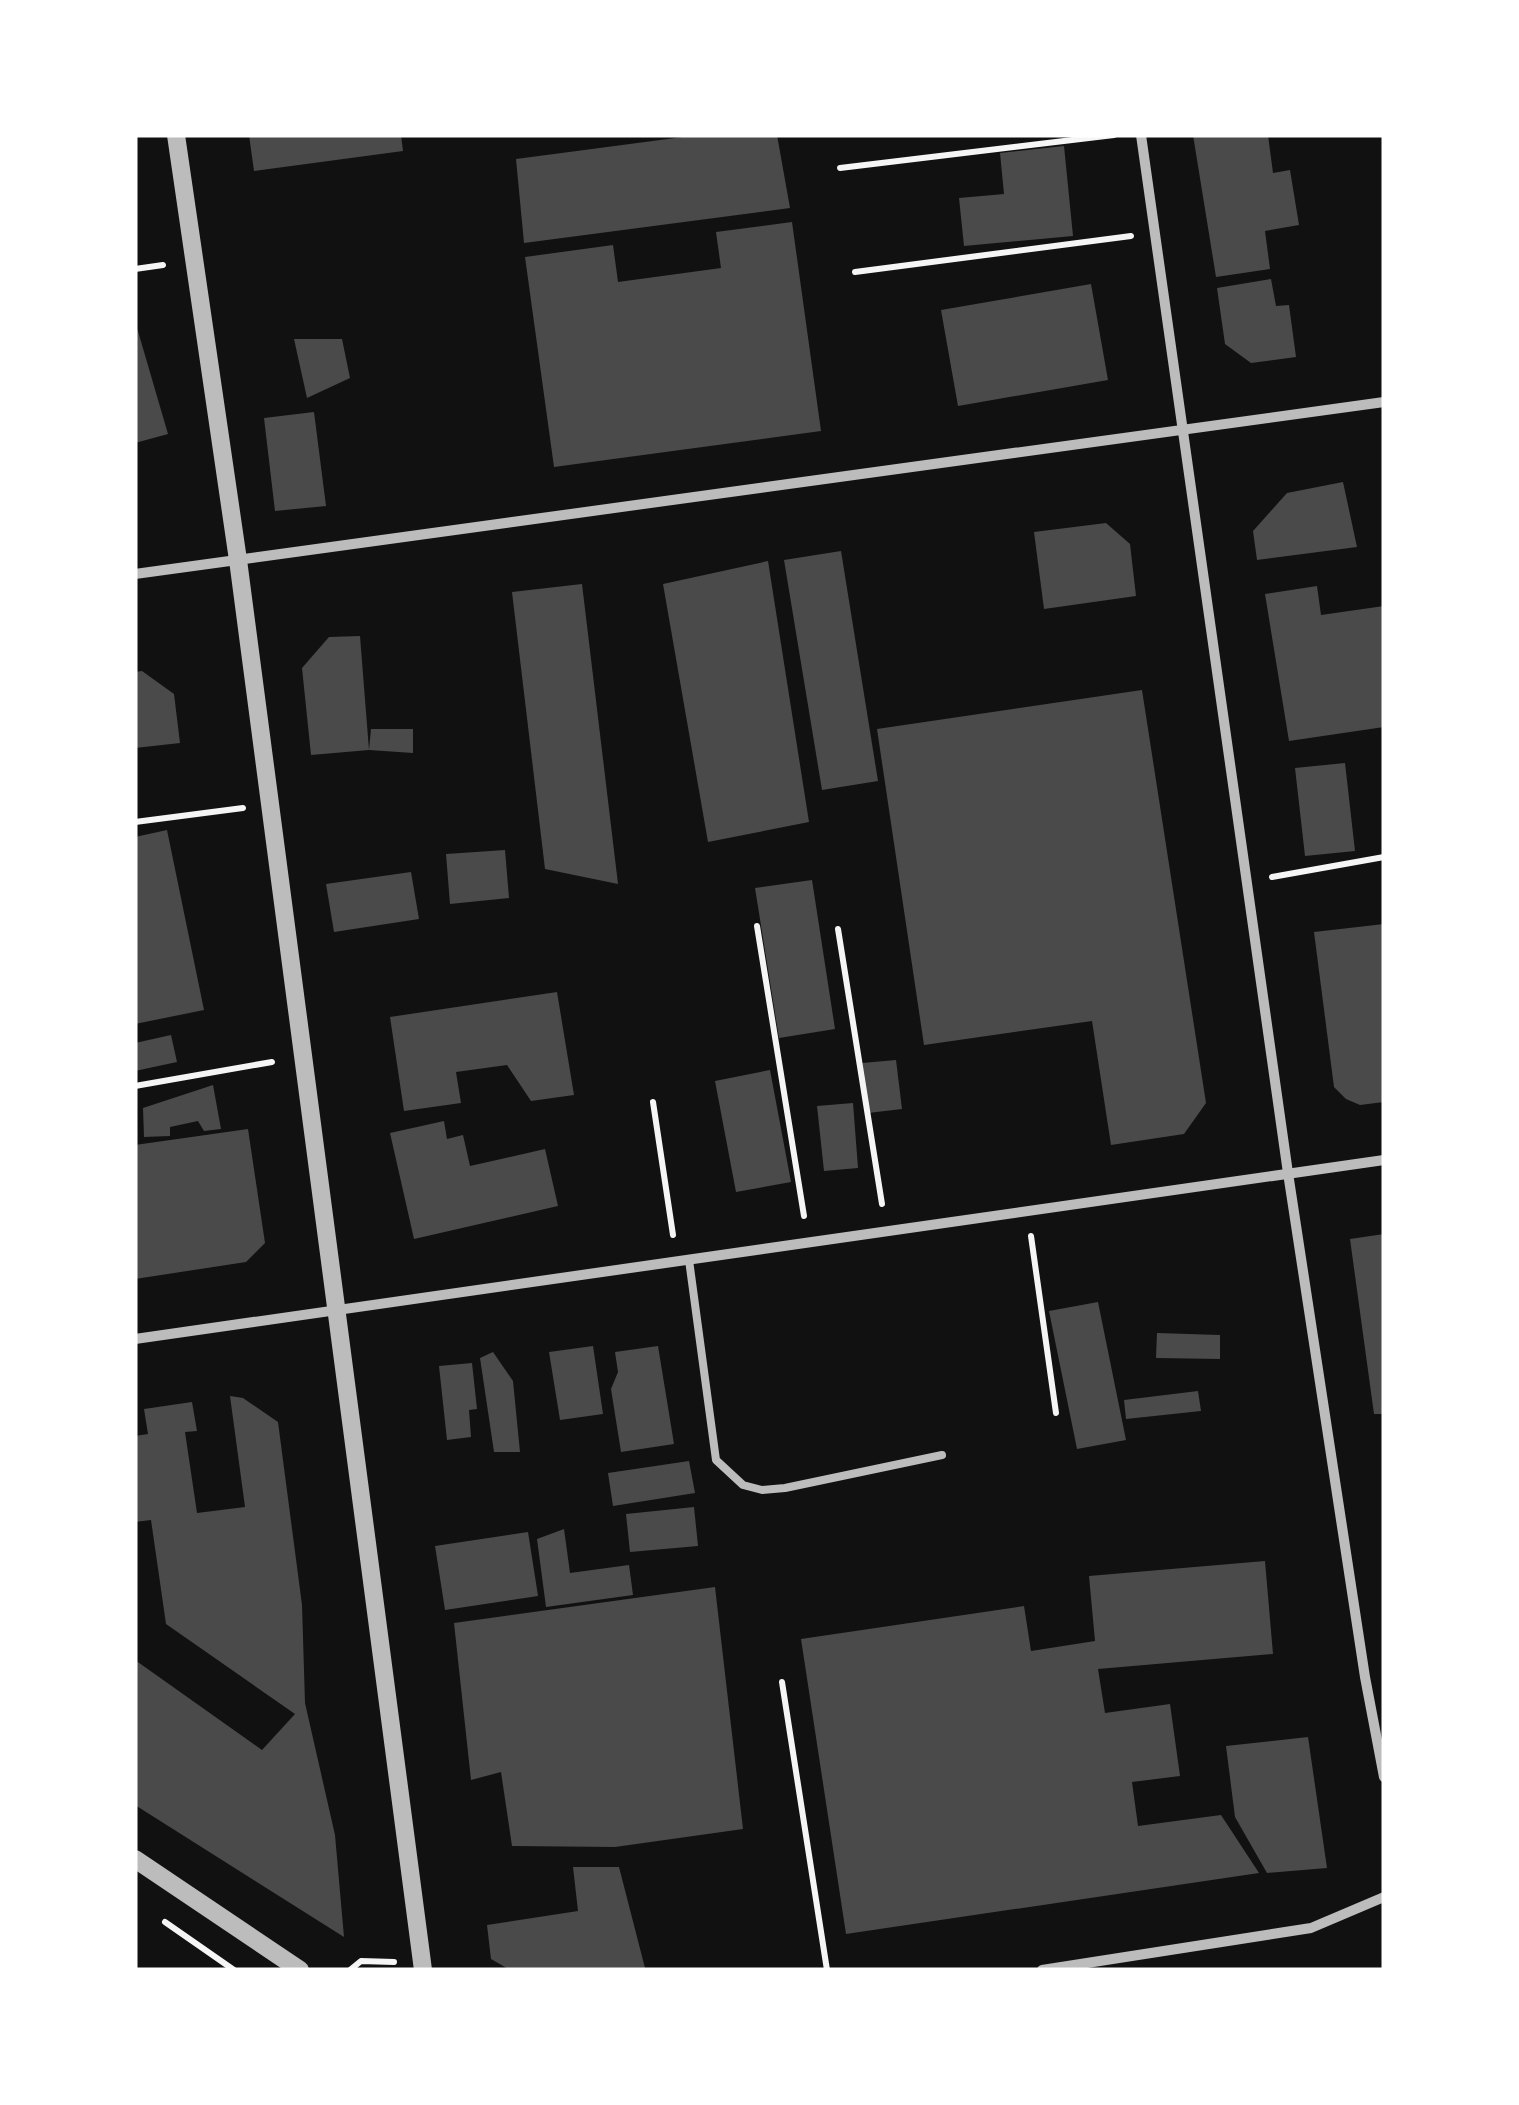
<svg xmlns="http://www.w3.org/2000/svg" width="1519" height="2105" viewBox="0 0 1519 2105" font-family="Merriweather,serif">
<style>
.building{fill:#4a4a4a}
.lines{fill:none;stroke-linecap:round;stroke-linejoin:round}
.path{stroke:#f5f5f5;stroke-width:6}
.service{stroke:#bcbcbc;stroke-width:8}
.minor{stroke:#bcbcbc;stroke-width:10}
.tertiary{stroke:#bcbcbc;stroke-width:18}
</style>
<rect width="100%" height="100%" fill="#111"/>
<g class="building">
<polygon points="249,135 401,135 403,151 254,171"/>
<polygon points="698,135 777,135 790,208 524,243 516,159"/>
<polygon points="1193,135 1268,135 1273,173 1290,170 1299,225 1265,231 1270,269 1216,277"/>
<polygon points="1064,146 1073,236 964,246 959,198 1004,194 1000,153"/>
<polygon points="792,222 821,431 554,467 525,257 613,245 618,282 721,268 716,232"/>
<polygon points="1271,279 1276,306 1289,305 1296,357 1251,363 1225,344 1217,288"/>
<polygon points="1091,284 1108,380 958,406 941,310"/>
<polygon points="135,321 168,434 135,443"/>
<polygon points="294,339 342,339 350,378 307,398"/>
<polygon points="314,412 326,506 275,511 264,418"/>
<polygon points="1343,482 1357,547 1257,560 1253,531 1287,493"/>
<polygon points="1106,523 1130,544 1136,596 1044,609 1034,532"/>
<polygon points="841,551 878,781 822,790 784,560"/>
<polygon points="768,561 809,822 708,842 663,584"/>
<polygon points="582,584 618,884 545,869 512,592"/>
<polygon points="1317,586 1321,615 1384,606 1384,727 1289,741 1265,594"/>
<polygon points="360,636 369,750 311,755 302,668 329,637"/>
<polygon points="142,671 174,694 180,743 135,748 135,672"/>
<polygon points="1142,690 1206,1103 1184,1134 1111,1145 1092,1021 924,1045 877,729"/>
<polygon points="371,729 413,729 413,753 369,750"/>
<polygon points="1345,763 1355,851 1305,856 1295,768"/>
<polygon points="167,830 204,1010 135,1024 135,837"/>
<polygon points="505,850 509,898 450,904 446,854"/>
<polygon points="411,872 419,919 334,932 326,884"/>
<polygon points="812,880 835,1029 779,1038 755,888"/>
<polygon points="1384,924 1384,1102 1360,1105 1346,1099 1334,1087 1314,932"/>
<polygon points="557,992 574,1095 531,1101 507,1065 456,1072 461,1103 404,1111 390,1017"/>
<polygon points="171,1035 177,1062 135,1071 135,1043"/>
<polygon points="896,1060 902,1109 868,1113 862,1063"/>
<polygon points="770,1070 791,1182 736,1192 715,1081"/>
<polygon points="213,1085 221,1129 204,1131 198,1121 170,1127 170,1136 144,1137 143,1108"/>
<polygon points="853,1103 858,1168 824,1171 817,1106"/>
<polygon points="444,1121 447,1139 463,1135 470,1166 545,1149 558,1206 414,1239 390,1133"/>
<polygon points="248,1129 265,1243 246,1262 135,1279 135,1145"/>
<polygon points="1384,1234 1384,1414 1374,1414 1350,1239"/>
<polygon points="1098,1302 1126,1440 1077,1449 1049,1311"/>
<polygon points="1157,1333 1220,1335 1220,1359 1156,1358"/>
<polygon points="593,1346 603,1414 560,1420 549,1352"/>
<polygon points="658,1346 674,1444 621,1452 611,1389 618,1372 615,1352"/>
<polygon points="493,1352 513,1381 520,1452 494,1452 480,1358"/>
<polygon points="472,1363 477,1409 469,1410 471,1437 447,1440 439,1366"/>
<polygon points="1198,1391 1201,1411 1126,1419 1124,1400"/>
<polygon points="230,1396 243,1398 278,1422 302,1605 305,1703 335,1835 344,1937 135,1805 135,1660 262,1750 295,1714 166,1624 151,1520 135,1522 135,1436 148,1434 144,1409 192,1402 197,1431 185,1432 197,1513 245,1507"/>
<polygon points="689,1461 695,1493 613,1506 608,1473"/>
<polygon points="694,1507 698,1546 630,1552 626,1514"/>
<polygon points="564,1529 570,1573 629,1565 633,1595 546,1607 537,1539"/>
<polygon points="528,1532 538,1596 445,1610 435,1546"/>
<polygon points="1265,1561 1273,1654 1098,1669 1105,1713 1170,1704 1180,1776 1132,1782 1138,1826 1221,1815 1259,1873 846,1934 801,1639 1024,1606 1031,1651 1095,1641 1089,1576"/>
<polygon points="715,1587 743,1829 615,1847 512,1846 501,1772 471,1780 454,1623"/>
<polygon points="1308,1737 1327,1868 1267,1873 1235,1817 1226,1746"/>
<polygon points="573,1867 619,1867 645,1968 510,1970 491,1959 487,1925 578,1911"/>
</g>
<g class="lines">
<g class="path">
<polyline points="840,168 1114,135"/>
<polyline points="135,269 163,265"/>
<polyline points="855,272 1131,236"/>
<polyline points="135,822 243,808"/>
<polyline points="1272,877 1384,857"/>
<polyline points="757,926 804,1216"/>
<polyline points="838,929 882,1204"/>
<polyline points="135,1086 272,1062"/>
<polyline points="653,1102 673,1235"/>
<polyline points="1031,1236 1056,1413"/>
<polyline points="782,1682 827,1970"/>
<polyline points="165,1922 234,1970"/>
<polyline points="350,1970 361,1961 394,1962"/>
</g>
<polyline class="service" points="689,1260 716,1460 743,1485 762,1490 785,1488 942,1455"/>
<g class="minor">
<polyline points="1141,135 1288,1173 1365,1677 1384,1777"/>
<polyline points="135,574 1384,402"/>
<polyline points="135,1339 1384,1160"/>
<polyline points="1042,1970 1311,1928 1384,1897"/>
</g>
<g class="tertiary">
<polyline points="176,135 238,560 423,1970"/>
<polyline points="135,1859 300,1970"/>
</g>
</g>
<rect width="1519" height="2105" fill="none" stroke="#ffffff" stroke-width="275"/>
</svg>
